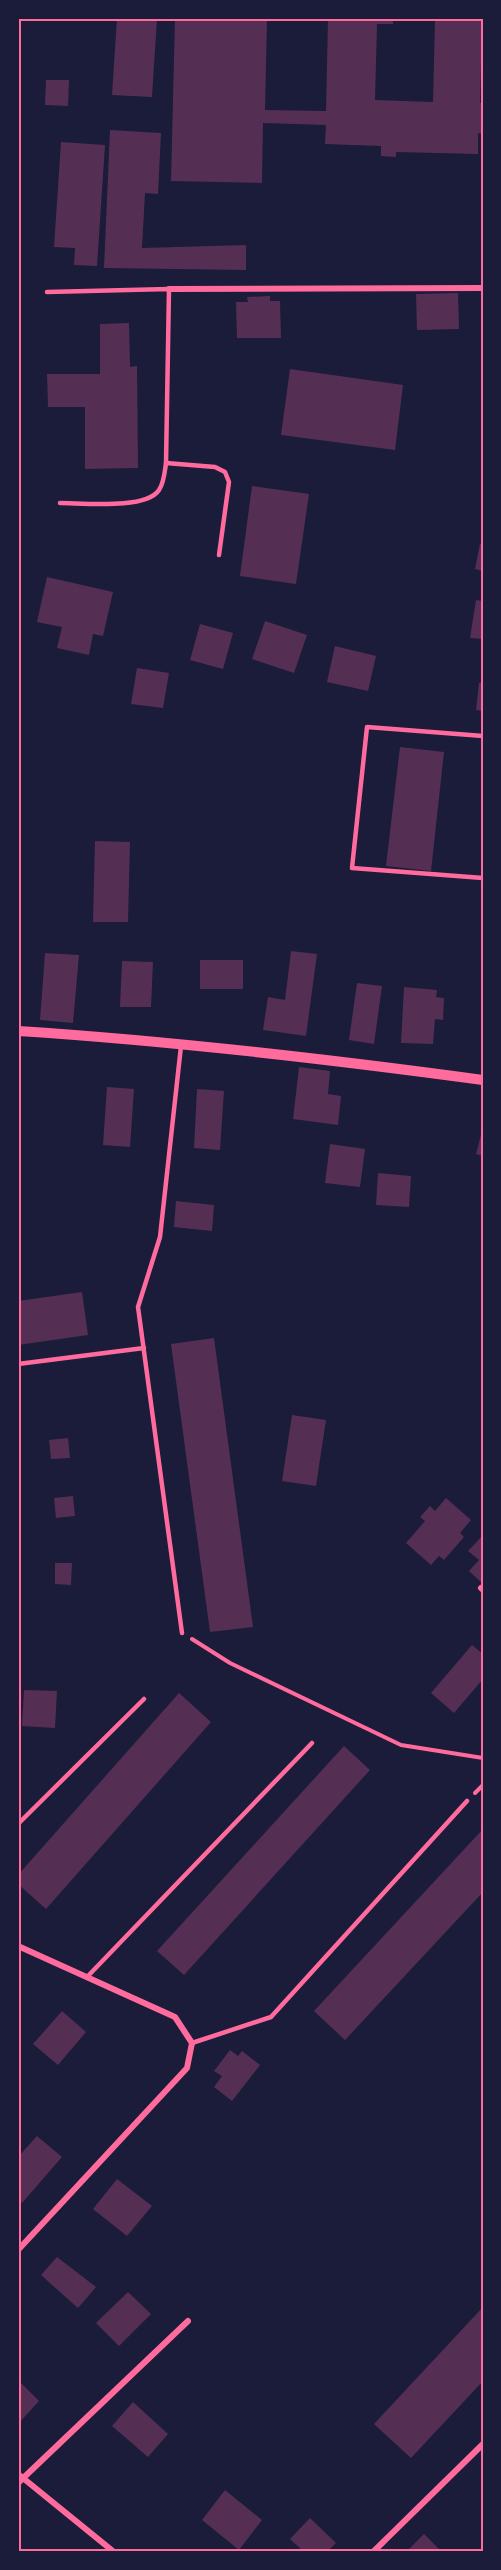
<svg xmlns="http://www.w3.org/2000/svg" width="501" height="2570" viewBox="0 0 501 2570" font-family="'Roboto Condensed',sans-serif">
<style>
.building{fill:#542f53}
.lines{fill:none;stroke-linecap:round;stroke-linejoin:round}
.path{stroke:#ff6b9d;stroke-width:4}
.service{stroke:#ff6b9d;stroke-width:4.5}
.minor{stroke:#ff6b9d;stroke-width:6}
.tertiary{stroke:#ff6b9d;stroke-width:10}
.neatline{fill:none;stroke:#ff6b9d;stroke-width:2}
</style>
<rect width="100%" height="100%" fill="#1b1b3a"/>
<g class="building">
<polygon points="117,18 157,18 152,97 112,95"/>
<polygon points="175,18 267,18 265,110 326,111 328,18 393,18 393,24 377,24 375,100 433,102 435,18 482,18 480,103 483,103 483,134 478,133 478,154 396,152 396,157 381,156 381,146 325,144 326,125 263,123 262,183 171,181"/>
<polygon points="46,80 69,80 68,106 45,105"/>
<polygon points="110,130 161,133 158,194 145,193 142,248 246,245 246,270 104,268"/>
<polygon points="61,142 105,145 97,266 74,265 75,248 54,247"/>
<polygon points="458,293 459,329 417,330 416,294"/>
<polygon points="270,296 270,301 280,301 281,338 237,338 236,302 248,302 247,297"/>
<polygon points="129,323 130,367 137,366 138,468 85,469 85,407 48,407 47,374 100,374 100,324"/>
<polygon points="290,369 403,385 395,450 281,435"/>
<polygon points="252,486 309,494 296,584 240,576"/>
<polygon points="480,544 483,544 483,571 475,569"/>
<polygon points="47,577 113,592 103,636 93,634 89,655 57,648 62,627 37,622"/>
<polygon points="476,600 483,601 483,639 470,638"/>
<polygon points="265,621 307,635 294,673 252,659"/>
<polygon points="200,624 233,633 223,669 190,660"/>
<polygon points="335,646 376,656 368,691 327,682"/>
<polygon points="137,668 169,673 163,708 131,704"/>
<polygon points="479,683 483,683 483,711 476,710"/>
<polygon points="400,747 444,752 431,871 386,866"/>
<polygon points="95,841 130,842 128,922 93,922"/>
<polygon points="291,951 317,954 306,1036 263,1030 268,997 285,1000"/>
<polygon points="45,953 79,955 73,1023 40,1020"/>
<rect x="200" y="960" width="43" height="29"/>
<polygon points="122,961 153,962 151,1007 120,1007"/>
<polygon points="357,983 382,986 374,1044 349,1040"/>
<polygon points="404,987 437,990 436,997 444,998 443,1020 435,1019 433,1044 401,1043"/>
<polygon points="299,1067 330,1071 328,1094 341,1096 338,1125 293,1119"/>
<polygon points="107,1087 134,1089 130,1147 103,1145"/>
<polygon points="197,1089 224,1091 220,1150 194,1148"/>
<polygon points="482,1131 483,1131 483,1156 476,1154"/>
<polygon points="330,1144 365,1149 360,1187 325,1183"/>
<polygon points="378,1173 411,1176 409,1207 376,1205"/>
<polygon points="176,1201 214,1205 212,1231 174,1227"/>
<polygon points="82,1292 88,1335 18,1345 18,1301"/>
<polygon points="214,1338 253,1627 210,1632 171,1344"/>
<polygon points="292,1415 326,1420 316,1486 282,1481"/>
<polygon points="68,1438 70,1458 51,1459 49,1440"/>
<polygon points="73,1496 75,1516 56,1518 54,1498"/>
<polygon points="446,1498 471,1520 460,1533 464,1537 444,1560 439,1556 431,1565 406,1543 425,1521 420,1517 430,1506 435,1511"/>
<polygon points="483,1535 483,1584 469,1571 479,1560 468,1551"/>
<polygon points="55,1563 72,1563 71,1585 55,1584"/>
<polygon points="472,1645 483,1654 483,1679 454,1713 431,1693"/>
<polygon points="24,1690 57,1691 55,1728 22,1726"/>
<polygon points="179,1693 211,1722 46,1909 18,1884 18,1875"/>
<polygon points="344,1746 370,1770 184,1975 157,1951"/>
<polygon points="483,1829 483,1892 345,2040 314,2011"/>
<polygon points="62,2011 86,2032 58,2065 33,2044"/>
<polygon points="230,2050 238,2056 242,2051 260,2065 232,2101 214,2087 222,2076 214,2071"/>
<polygon points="37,2136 62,2157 22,2203 18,2199 18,2157"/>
<polygon points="117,2179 152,2206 127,2236 93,2209"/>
<polygon points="57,2257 96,2287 78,2308 41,2275"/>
<polygon points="128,2292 151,2314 119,2346 96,2323"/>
<polygon points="483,2307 483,2381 411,2458 374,2424"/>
<polygon points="18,2380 39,2401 18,2424"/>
<polygon points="133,2402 168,2434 148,2457 112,2426"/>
<polygon points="225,2490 262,2520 239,2550 202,2520"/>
<polygon points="310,2518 336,2543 327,2552 304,2552 290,2539"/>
<polygon points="424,2534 442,2552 406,2552"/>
</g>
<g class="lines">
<g class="path">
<polyline points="192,1639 230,1663 401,1745 483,1758"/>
<polyline points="475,1793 483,1785"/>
</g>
<g class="service">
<path d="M 47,292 L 169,289 L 166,463 C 165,470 164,483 159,490 C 146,510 82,503 60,503"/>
<polyline points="166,463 215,467 225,472 229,482 219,555"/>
<polyline points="483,736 367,727 352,868 483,878"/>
<polyline points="181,1046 160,1237 138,1307 182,1633"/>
<polyline points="18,1364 144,1348"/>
<polyline points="18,1824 144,1699"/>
<polyline points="88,1976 312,1743"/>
<polyline points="192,2043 271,2017 467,1801"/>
</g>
<g class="minor">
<polyline points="169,289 483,288"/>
<polyline points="481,1588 483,1590"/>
<polyline points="18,1946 175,2017 192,2043 187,2068 18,2250"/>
<polyline points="18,2474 114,2552"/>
<polyline points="18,2483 188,2321"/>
<polyline points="373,2552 483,2444"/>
</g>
<path class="tertiary" d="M 18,1031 C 174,1041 328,1059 483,1080"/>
</g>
<rect width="501" height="2570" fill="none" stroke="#1b1b3a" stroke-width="39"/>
<rect x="20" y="20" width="462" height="2530" class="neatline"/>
</svg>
